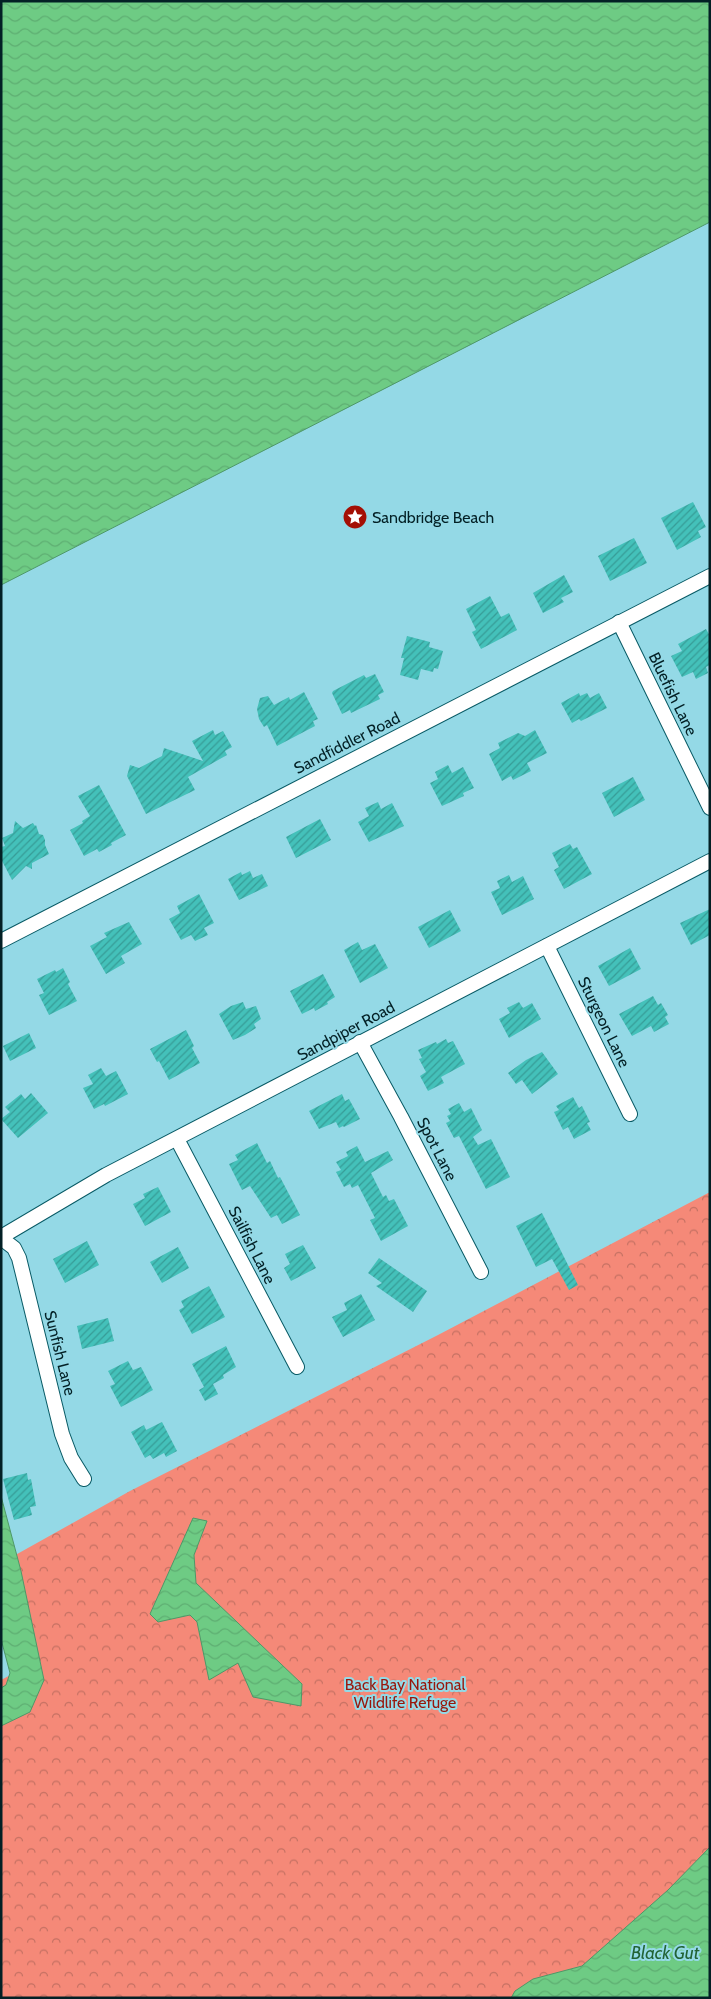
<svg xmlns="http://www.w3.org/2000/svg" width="711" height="1999" viewBox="0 0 711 1999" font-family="Cabin,sans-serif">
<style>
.park{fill:url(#park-crowns)}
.water{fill:url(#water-waves);stroke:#4e9868}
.building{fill:url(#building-hatch)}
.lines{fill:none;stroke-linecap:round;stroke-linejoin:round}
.minor-casing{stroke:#085a65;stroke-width:16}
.minor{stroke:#fff;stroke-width:14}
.labels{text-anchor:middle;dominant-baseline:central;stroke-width:4;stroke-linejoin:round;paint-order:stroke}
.poi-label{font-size:16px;fill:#032025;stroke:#94d9e6;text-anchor:start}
.street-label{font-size:16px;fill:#032025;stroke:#94d9e6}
.park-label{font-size:16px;fill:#99170c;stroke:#94d9e6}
.water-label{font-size:18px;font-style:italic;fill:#226335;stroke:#94d9e6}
</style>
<defs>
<pattern id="park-crowns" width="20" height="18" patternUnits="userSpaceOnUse" patternTransform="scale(1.25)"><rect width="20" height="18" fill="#f58978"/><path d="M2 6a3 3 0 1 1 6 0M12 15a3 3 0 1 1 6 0" fill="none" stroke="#c47062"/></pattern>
<pattern id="water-waves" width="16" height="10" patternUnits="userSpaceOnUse" patternTransform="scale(1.25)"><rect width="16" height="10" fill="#6ecb84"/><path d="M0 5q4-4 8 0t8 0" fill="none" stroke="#5eae72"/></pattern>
<pattern id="building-hatch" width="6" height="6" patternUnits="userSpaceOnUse" patternTransform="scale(1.25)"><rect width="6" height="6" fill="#44c1ba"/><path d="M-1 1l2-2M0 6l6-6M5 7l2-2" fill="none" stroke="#379c97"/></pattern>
</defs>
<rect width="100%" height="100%" fill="#94d9e6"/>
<polygon class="park" points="710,1192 710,1998 1,1998 1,1680 20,1670 1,1542 10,1558 130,1491 438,1335"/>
<g class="water">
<polygon points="1,1 710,1 710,222 1,585"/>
<polygon points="1,1496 21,1571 44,1680 30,1712 1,1726 1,1688 6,1685 10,1673 1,1639"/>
<polygon points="193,1518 207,1521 194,1555 196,1583 302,1684 301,1706 253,1697 238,1663 209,1680 197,1622 190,1615 158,1622 150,1614"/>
<polygon points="710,1847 710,1998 511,1998 515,1991 533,1979 582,1966 668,1890"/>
</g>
<g class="building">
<polygon points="693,502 706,527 698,531 701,537 677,550 661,518"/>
<polygon points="634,538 647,563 610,581 598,556"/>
<polygon points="564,575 573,592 561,598 564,602 543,613 533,593"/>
<polygon points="490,596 501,617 509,613 517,630 481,649 472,632 476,630 466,609"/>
<polygon points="706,629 710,636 710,665 706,667 708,673 696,679 693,672 682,677 671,656 682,651 678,644"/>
<polygon points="407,636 430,642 429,647 443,651 438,669 434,668 433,672 421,669 418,680 400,675 404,658 401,658"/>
<polygon points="375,674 384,692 378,695 380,699 351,713 350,710 342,714 332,693 333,691 364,675 366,678"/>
<polygon points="304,692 318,719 313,721 315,726 277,746 267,725 264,727 259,719 257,709 260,698 268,696 274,705 289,697 290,700"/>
<polygon points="579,693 580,696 587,693 590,698 599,693 607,708 581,721 579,719 572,723 561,703"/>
<polygon points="213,730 215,735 223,731 232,747 225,751 227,755 188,777 195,790 146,814 127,776 130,765 139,768 162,756 164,748 203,761 192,741"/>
<polygon points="535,730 547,753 527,763 531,771 513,780 511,776 502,781 489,754 500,748 498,743 518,733 525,736"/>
<polygon points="448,765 452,773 463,767 474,788 463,793 464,796 442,806 430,783 438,779 435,772"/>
<polygon points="633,777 645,800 614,817 602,793"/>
<polygon points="99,785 126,835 111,843 112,845 99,852 97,849 84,856 70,830 83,823 82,821 90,816 78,796"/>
<polygon points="378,802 381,809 392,803 404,826 369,842 358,822 369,816 365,808"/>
<polygon points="320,819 331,840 296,858 286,837"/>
<polygon points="15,821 23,828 33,823 35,826 36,825 39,834 43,835 45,840 45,845 49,854 32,863 32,869 26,866 12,880 1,859 1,847 5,846 2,838 13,833"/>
<polygon points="570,844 573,849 577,847 592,874 564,889 554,870 559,867 552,853"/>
<polygon points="250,871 253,878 262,874 268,886 239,900 228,879 241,872 242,875"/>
<polygon points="509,875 512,882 523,876 534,899 502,915 491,892 500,888 497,881"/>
<polygon points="199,894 214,923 204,928 208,935 195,941 191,935 181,940 169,919 180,913 177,906"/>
<polygon points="710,909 710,935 691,945 680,923"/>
<polygon points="450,910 461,931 429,948 418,927"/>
<polygon points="129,922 142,944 121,956 125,963 106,974 90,946 107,937 104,933"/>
<polygon points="358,942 362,950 375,944 388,968 360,983 344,950"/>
<polygon points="630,948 641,969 609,986 598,966"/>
<polygon points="63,968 70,982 68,984 77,1001 49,1015 39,995 44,993 37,979 55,970 56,972"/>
<polygon points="323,974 335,997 327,1002 328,1004 315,1011 314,1008 302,1014 290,991"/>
<polygon points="653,996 658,1005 661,1003 668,1015 665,1017 669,1024 654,1032 651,1026 632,1036 619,1014"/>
<polygon points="243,1002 246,1009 256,1006 261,1019 254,1024 256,1028 245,1035 233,1040 219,1014 231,1006"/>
<polygon points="519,1002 523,1008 532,1003 541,1019 509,1038 499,1019 510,1013 507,1008"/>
<polygon points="186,1030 194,1046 192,1048 200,1063 169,1080 159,1061 157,1062 150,1049"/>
<polygon points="29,1033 36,1048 10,1061 3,1046"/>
<polygon points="446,1039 448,1043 453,1041 465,1064 441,1077 444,1083 428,1091 420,1076 426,1072 419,1059 422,1058 418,1050 436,1042 437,1044"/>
<polygon points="542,1052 558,1074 532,1094 522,1080 516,1084 508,1073 526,1060"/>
<polygon points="101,1068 106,1076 116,1071 128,1094 105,1106 104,1104 94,1109 83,1088 93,1084 88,1075"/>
<polygon points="31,1093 48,1113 18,1138 1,1119 10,1112 5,1107 21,1094 25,1099"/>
<polygon points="342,1094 345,1101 349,1099 360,1119 344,1127 343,1126 339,1128 336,1122 319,1129 309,1111"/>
<polygon points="573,1097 579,1108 582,1106 590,1122 587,1123 591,1130 574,1139 568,1127 563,1130 554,1112 559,1110 556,1106"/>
<polygon points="459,1103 464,1112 471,1108 482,1130 473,1137 478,1145 491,1139 510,1177 486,1189 459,1136 454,1138 446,1123 450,1121 447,1116 451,1114 448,1109"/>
<polygon points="257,1143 267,1163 270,1161 278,1178 280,1177 300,1215 282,1224 277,1215 271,1218 250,1186 242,1190 229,1164 238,1160 235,1155"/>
<polygon points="357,1146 365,1162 388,1151 393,1160 371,1173 383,1197 386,1195 389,1201 394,1199 408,1226 381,1241 370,1220 375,1218 358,1185 352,1188 350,1184 344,1187 336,1172 341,1170 336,1162 348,1156 346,1152"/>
<polygon points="158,1187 171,1212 145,1226 133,1204 145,1198 143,1194"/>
<polygon points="542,1213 578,1285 569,1290 552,1259 536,1267 516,1226"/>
<polygon points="87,1241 99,1265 65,1283 53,1259"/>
<polygon points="303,1245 316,1268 291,1281 284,1268 290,1264 285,1254"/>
<polygon points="178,1247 189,1268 162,1283 150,1262"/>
<polygon points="379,1258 427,1291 413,1312 376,1286 382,1283 368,1273"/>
<polygon points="209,1286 225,1317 192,1334 179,1310 184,1307 181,1301"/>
<polygon points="361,1294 375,1320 343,1337 332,1317 347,1310 344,1303"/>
<polygon points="108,1318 114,1341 82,1349 77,1326"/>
<polygon points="226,1346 236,1367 223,1375 224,1378 213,1384 218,1394 205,1401 199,1390 204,1387 192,1364"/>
<polygon points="128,1361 133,1370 141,1367 153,1390 121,1407 110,1386 115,1384 108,1371"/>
<polygon points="162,1422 177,1451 166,1457 164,1453 153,1459 150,1455 145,1458 131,1432 144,1425 146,1430"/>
<polygon points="27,1473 28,1480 31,1479 36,1506 30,1507 32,1515 14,1520 3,1479"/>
</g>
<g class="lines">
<defs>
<g id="minor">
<polyline points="619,622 710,808"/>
<polyline points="1,941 710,576"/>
<polyline points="547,946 630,1114"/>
<polyline points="360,1042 401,1117 481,1272"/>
<polyline points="177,1139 297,1367"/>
<polyline points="1,1237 106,1175 710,861"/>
<polyline points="1,1238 14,1248 19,1258 62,1434 71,1458 84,1479"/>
</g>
</defs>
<use href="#minor" class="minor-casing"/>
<use href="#minor" class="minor"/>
</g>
<defs>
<symbol id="sight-disc" viewBox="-11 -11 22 22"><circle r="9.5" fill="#a40f04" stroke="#94d9e6"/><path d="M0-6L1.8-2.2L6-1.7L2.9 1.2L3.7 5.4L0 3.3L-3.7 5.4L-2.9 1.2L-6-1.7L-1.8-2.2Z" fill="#fff"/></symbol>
</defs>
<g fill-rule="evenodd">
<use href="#sight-disc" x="341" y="503" width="28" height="28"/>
</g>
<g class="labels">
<g class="poi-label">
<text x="372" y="517">Sandbridge Beach</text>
</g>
<g class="street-label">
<text transform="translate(673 694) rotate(64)">Bluefish Lane</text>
<text transform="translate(347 743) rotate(-27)">Sandfiddler Road</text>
<text transform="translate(604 1022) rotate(64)">Sturgeon Lane</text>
<text transform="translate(346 1031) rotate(-28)">Sandpiper Road</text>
<text transform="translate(437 1149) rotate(63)">Spot Lane</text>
<text transform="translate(252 1245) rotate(63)">Sailfish Lane</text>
<text transform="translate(60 1353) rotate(76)">Sunfish Lane</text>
</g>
<g class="park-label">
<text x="405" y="1684">Back Bay National<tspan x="405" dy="18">Wildlife Refuge</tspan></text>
</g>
<g class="water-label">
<text x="665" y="1953">Black Gut</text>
</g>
</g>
<rect width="711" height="1999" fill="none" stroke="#032025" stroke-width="5"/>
</svg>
